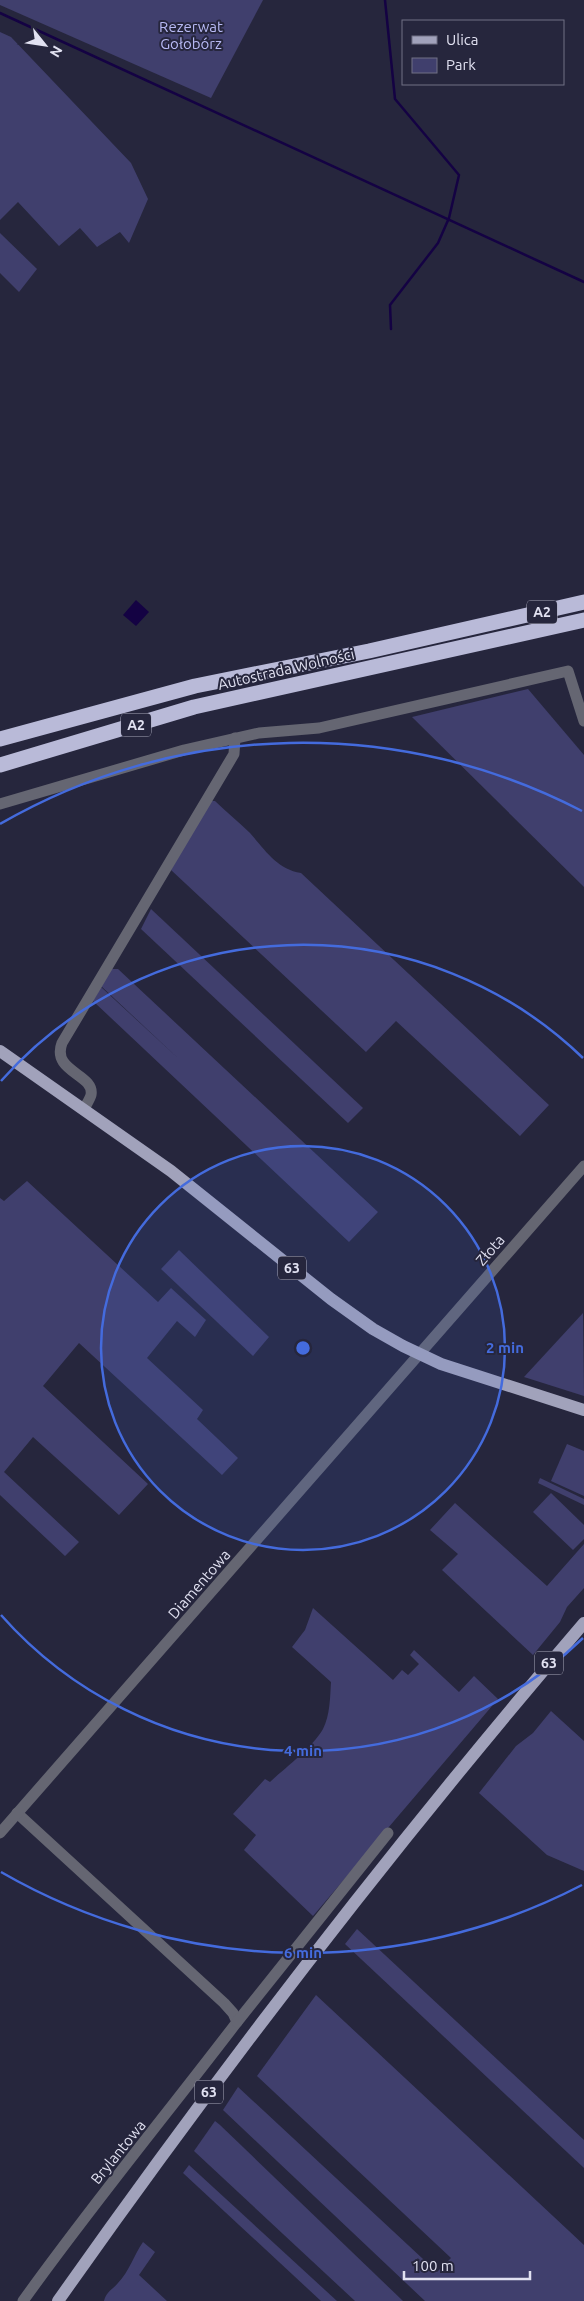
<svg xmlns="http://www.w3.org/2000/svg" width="584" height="2301" viewBox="0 0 584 2301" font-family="Ubuntu,sans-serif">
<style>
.green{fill:#403f6d}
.water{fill:#140243}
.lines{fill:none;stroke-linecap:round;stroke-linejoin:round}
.stream{stroke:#140243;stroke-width:2.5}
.minor{stroke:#656672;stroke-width:11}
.major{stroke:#a1a2bb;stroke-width:12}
.highway{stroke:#b9bad8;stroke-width:15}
.ring{fill:none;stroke:#446bdd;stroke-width:2.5}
.labels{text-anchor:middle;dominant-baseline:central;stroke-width:4;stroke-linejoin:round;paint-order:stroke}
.shield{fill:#26263d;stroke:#a9a9bb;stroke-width:1}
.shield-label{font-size:14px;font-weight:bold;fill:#e1e1f1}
.park-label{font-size:15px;fill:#b8baf5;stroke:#26263d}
.street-label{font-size:15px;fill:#e1e1f1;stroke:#26263d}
.centre{fill:#446bdd;stroke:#26263d;stroke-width:2.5}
.ring-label{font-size:15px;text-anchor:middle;font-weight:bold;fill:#446bdd;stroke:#26263d;stroke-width:4;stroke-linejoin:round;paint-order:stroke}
</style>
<rect width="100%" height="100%" fill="#26263d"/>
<g class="green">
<polygon points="0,0 263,0 211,98 0,5"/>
<polygon points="0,32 11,37 131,163 148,199 129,243 120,232 97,247 80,228 59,246 18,202 0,220"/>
<polygon points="0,233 37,269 19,292 0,273"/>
<polygon points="528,689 584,755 584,887 412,717"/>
<path d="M 209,801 L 215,801 C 226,812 239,822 250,833 C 265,850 277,869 301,873 L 549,1105 L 520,1136 L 396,1021 L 366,1052 L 171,870 Z"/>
<polygon points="151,909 363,1108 348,1123 141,929"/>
<polygon points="111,969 118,969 378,1212 349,1242 93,1001 101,987 180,1060 101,986"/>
<polygon points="27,1181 158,1302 171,1288 206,1320 195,1337 177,1321 147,1358 203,1410 197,1419 238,1458 222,1475 79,1343 43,1386 148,1484 119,1515 33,1437 4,1472 79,1542 65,1556 0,1495 0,1198 4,1201"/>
<polygon points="179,1250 269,1337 253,1356 161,1269"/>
<polygon points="583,1313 584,1396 524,1377"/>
<polygon points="567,1444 584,1451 584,1496 551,1481"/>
<polygon points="540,1478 584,1499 584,1505 538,1483"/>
<polygon points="551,1493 584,1525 584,1539 573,1550 533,1512"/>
<polygon points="455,1503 547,1586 584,1544 584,1588 567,1607 560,1622 533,1655 442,1570 458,1554 430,1530"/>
<path d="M 313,1608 L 393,1680 L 402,1670 L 408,1675 L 419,1664 L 410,1655 L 414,1650 L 459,1692 L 474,1676 L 498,1699 L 313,1916 L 244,1850 L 256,1835 L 233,1814 L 265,1779 L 270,1782 C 286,1767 312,1748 323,1729 C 330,1715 330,1698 331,1682 L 292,1647 L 305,1630 Z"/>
<polygon points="551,1711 584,1741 584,1871 547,1855 479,1793 516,1746 533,1733"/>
<polygon points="357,1929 584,2140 584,2168 345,1944"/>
<polygon points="316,1995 584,2245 584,2301 425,2301 223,2110 238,2087 437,2272 451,2258 257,2076"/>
<polygon points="215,2121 220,2125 403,2301 355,2301 194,2151"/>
<polygon points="189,2165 337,2301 321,2301 183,2173"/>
<path d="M 143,2242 L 155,2252 L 139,2275 L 167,2301 L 104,2301 C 106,2292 112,2290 118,2283 C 129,2272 134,2255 143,2242 Z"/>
</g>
<polygon class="water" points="136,600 149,612 136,626 123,615"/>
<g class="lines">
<g class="stream">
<polyline points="385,0 395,99 459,175 449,218 438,243 390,305 391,329"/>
<polyline points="0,13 584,282"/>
</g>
<g class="minor">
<polyline points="0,804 184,750 259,733 319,728 568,671 584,721"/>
<path d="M 84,1109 C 86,1105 90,1099 91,1095 C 95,1074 51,1072 62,1043 L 234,754 L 235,738"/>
<path d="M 17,1813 L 224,2003 L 233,2013 L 237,2022 C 166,2115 91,2206 23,2301"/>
<polyline points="0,1833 584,1166"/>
<polyline points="237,2022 388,1833"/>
</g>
<g class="major">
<polyline points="0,1051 171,1171 331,1299 373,1329 403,1346 441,1364 584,1410"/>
<path d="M 58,2301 C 223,2067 398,1840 584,1623"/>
</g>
<g class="highway">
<polyline points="0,739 195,686 369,651 584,602"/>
<polyline points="0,765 194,707 584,620"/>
</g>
</g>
<circle cx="303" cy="1348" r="202" fill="#446bdd" fill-opacity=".12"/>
<g class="ring">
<circle cx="303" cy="1348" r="202"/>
<path d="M583 1638A403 403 0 0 1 1 1615M1 1081A403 403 0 0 1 583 1058"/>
<path d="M582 1885A605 605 0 0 1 1 1872M0 824A605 605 0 0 1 582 811"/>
</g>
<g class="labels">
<g class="shield">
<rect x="527" y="600.5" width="30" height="23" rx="4"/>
<rect x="121" y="713.5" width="30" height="23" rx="4"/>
<rect x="278" y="1256.5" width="28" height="23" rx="4"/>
<rect x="535" y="1651.5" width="28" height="23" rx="4"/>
<rect x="195" y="2080.5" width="28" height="23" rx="4"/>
</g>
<g class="shield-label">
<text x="542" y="612">A2</text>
<text x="136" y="725">A2</text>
<text x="292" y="1268">63</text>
<text x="549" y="1663">63</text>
<text x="209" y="2092">63</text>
</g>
<g class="park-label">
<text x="191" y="26">Rezerwat<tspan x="191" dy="17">Gołobórz</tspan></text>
</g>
<g class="street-label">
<text transform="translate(286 669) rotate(-13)">Autostrada Wolności</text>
<text transform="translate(490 1250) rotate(-49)">Złota</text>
<text transform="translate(199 1584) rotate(-49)">Diamentowa</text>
<text transform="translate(118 2152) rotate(-51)">Brylantowa</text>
</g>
</g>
<circle cx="303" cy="1348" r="8" class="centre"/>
<g class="ring-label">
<text x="505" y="1353">2 min</text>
<text x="303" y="1756">4 min</text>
<text x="303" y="1958">6 min</text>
</g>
<rect x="402" y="20" width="162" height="65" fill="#26263d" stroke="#717185"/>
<rect x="412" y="36" width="25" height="8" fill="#a1a2bb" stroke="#717185"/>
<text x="446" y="45" font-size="15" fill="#e1e1f1">Ulica</text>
<rect x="412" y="58" width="25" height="15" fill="#403f6d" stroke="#717185"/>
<text x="446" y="70" font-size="15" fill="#e1e1f1">Park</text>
<g transform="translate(45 45) rotate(120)" stroke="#26263d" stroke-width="4" paint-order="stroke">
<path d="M0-4L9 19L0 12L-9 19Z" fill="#e1e1f1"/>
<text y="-8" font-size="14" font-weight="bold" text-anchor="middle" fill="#e1e1f1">N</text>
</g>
<path d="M404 2271v8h126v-8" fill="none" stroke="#e1e1f1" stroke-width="2.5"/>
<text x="412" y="2271" font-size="15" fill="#e1e1f1" stroke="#26263d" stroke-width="4" paint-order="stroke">100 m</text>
</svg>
